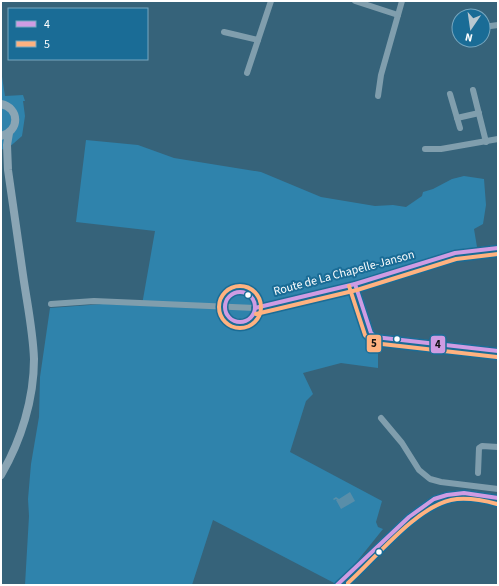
<svg xmlns="http://www.w3.org/2000/svg" width="499" height="586" viewBox="0 0 499 586" font-family="'Source Sans 3',sans-serif">
<style>
.green{fill:#2f83ac}
.water{fill:#598ea9}
.lines{fill:none;stroke-linecap:round;stroke-linejoin:round}
.minor{stroke:#809ead;stroke-width:6}
.major{stroke:#8aa5b4;stroke-width:8}
.bus-1-casing{stroke:#1a6c96;stroke-width:7}
.bus-2-casing{stroke:#1a6c96;stroke-width:7}
.bus-1{stroke:#cf9ce3;stroke-width:4}
.bus-2{stroke:#ffb280;stroke-width:4}
.bus-dot{fill:#fff;stroke:#1a6c96;stroke-width:1.5}
.labels{text-anchor:middle;dominant-baseline:central;stroke-width:4;stroke-linejoin:round;paint-order:stroke}
.street-label{font-size:12px;fill:#fff;stroke:#1a6c96}
.line-badge{stroke:#1a6c96;stroke-width:1.5}
.pale-badge-label{font-size:11px;text-anchor:middle;font-weight:bold;fill:#111}
</style>
<rect width="100%" height="100%" fill="#36637a"/>
<g class="green">
<polygon points="1,70 5,96 23,95 25,101 23,101 25,116 22,136 6,150 1,149"/>
<polygon points="86,140 138,145 174,158 261,172 321,197 375,206 393,205 406,207 422,196 423,192 433,189 452,179 464,176 484,179 486,205 483,224 474,229 477,247 351,284 368,335 378,342 378,368 341,363 303,373 313,394 306,401 290,452 382,501 376,522 378,527 383,529 338,585 213,520 192,585 25,585 29,516 28,499 31,464 39,417 40,377 50,308 103,304 142,305 155,231 76,222"/>
</g>
<polygon class="water" points="350,492 355,501 341,509 336,500 337,500 336,499 334,500 333,499 336,497 339,499"/>
<g class="lines">
<g class="minor">
<polyline points="355,1 398,15"/>
<polyline points="483,27 498,25"/>
<polyline points="224,32 258,40"/>
<polyline points="247,73 271,1"/>
<polyline points="473,90 486,142"/>
<polyline points="450,94 460,128"/>
<polyline points="378,96 381,75 402,1"/>
<polyline points="457,118 479,113"/>
<polyline points="425,149 441,149 498,139"/>
<polyline points="355,284 371,333 375,337 498,351"/>
<circle cx="240" cy="307" r="15"/>
<polyline points="51,304 94,301 255,308 355,284 455,253 498,248"/>
<polyline points="381,418 402,443 419,470 430,479 441,482 498,489"/>
<polyline points="478,473 479,448 482,446 498,447"/>
<polyline points="337,585 409,517 434,499 447,495 464,493 498,498"/>
</g>
<g class="major">
<path d="M 1,104 C 20,108 20,131 1,136"/>
<path d="M 1,475 C 21,441 34,399 34,359 C 33,331 27,303 23,275 C 18,240 13,205 8,170 L 7,145 L 9,133"/>
</g>
<defs>
<g id="bus-1">
<polyline points="355,284 371,333 375,337 498,351"/>
<circle cx="240" cy="307" r="15"/>
<polyline points="255,308 355,284 455,253 498,248"/>
<polyline points="337,585 409,517 434,499 447,495 464,493 498,498"/>
</g>
<g id="bus-2">
<polyline points="349,286 365,335 373,343 497,357"/>
<circle cx="240" cy="307" r="21"/>
<polyline points="256,314 357,290 456,259 498,254"/>
<path d="M 348,583 C 375,559 415,508 451,500 C 466,497 482,500 497,504"/>
</g>
</defs>
<use href="#bus-1" class="bus-1-casing"/>
<use href="#bus-2" class="bus-2-casing"/>
<use href="#bus-1" class="bus-1"/>
<use href="#bus-2" class="bus-2"/>
</g>
<g class="bus-dot">
<circle cx="248" cy="295" r="3.5"/>
<circle cx="397" cy="339" r="3.5"/>
<circle cx="379" cy="552" r="3.5"/>
</g>
<g class="labels">
<g class="street-label">
<text transform="translate(344 273) rotate(-15)">Route de La Chapelle-Janson</text>
</g>
</g>
<g class="line-badge">
<rect x="366" y="334" width="16" height="19" rx="4" fill="#ffb280"/>
<rect x="430" y="335" width="16" height="19" rx="4" fill="#cf9ce3"/>
</g>
<g class="pale-badge-label">
<text x="374" y="347">5</text>
<text x="438" y="348">4</text>
</g>
<rect width="499" height="586" fill="none" stroke="#ffffff" stroke-width="4"/>
<rect x="8" y="8" width="140" height="52" fill="#1a6c96" stroke="#76a7c0"/>
<rect x="16" y="21" width="20" height="6" fill="#cf9ce3" stroke="#76a7c0"/>
<text x="44" y="28" font-size="12" fill="#ffffff">4</text>
<rect x="16" y="41" width="20" height="6" fill="#ffb280" stroke="#76a7c0"/>
<text x="44" y="48" font-size="12" fill="#ffffff">5</text>
<g transform="translate(471 28) rotate(193)"><circle r="19" fill="#1a6c96" stroke="#76a7c0"/>
<path d="M0-3L7 15L0 10L-7 15Z" fill="#b9c8d0"/>
<text y="-6" font-size="11" font-weight="bold" text-anchor="middle" fill="#ffffff">N</text>
</g>
</svg>
